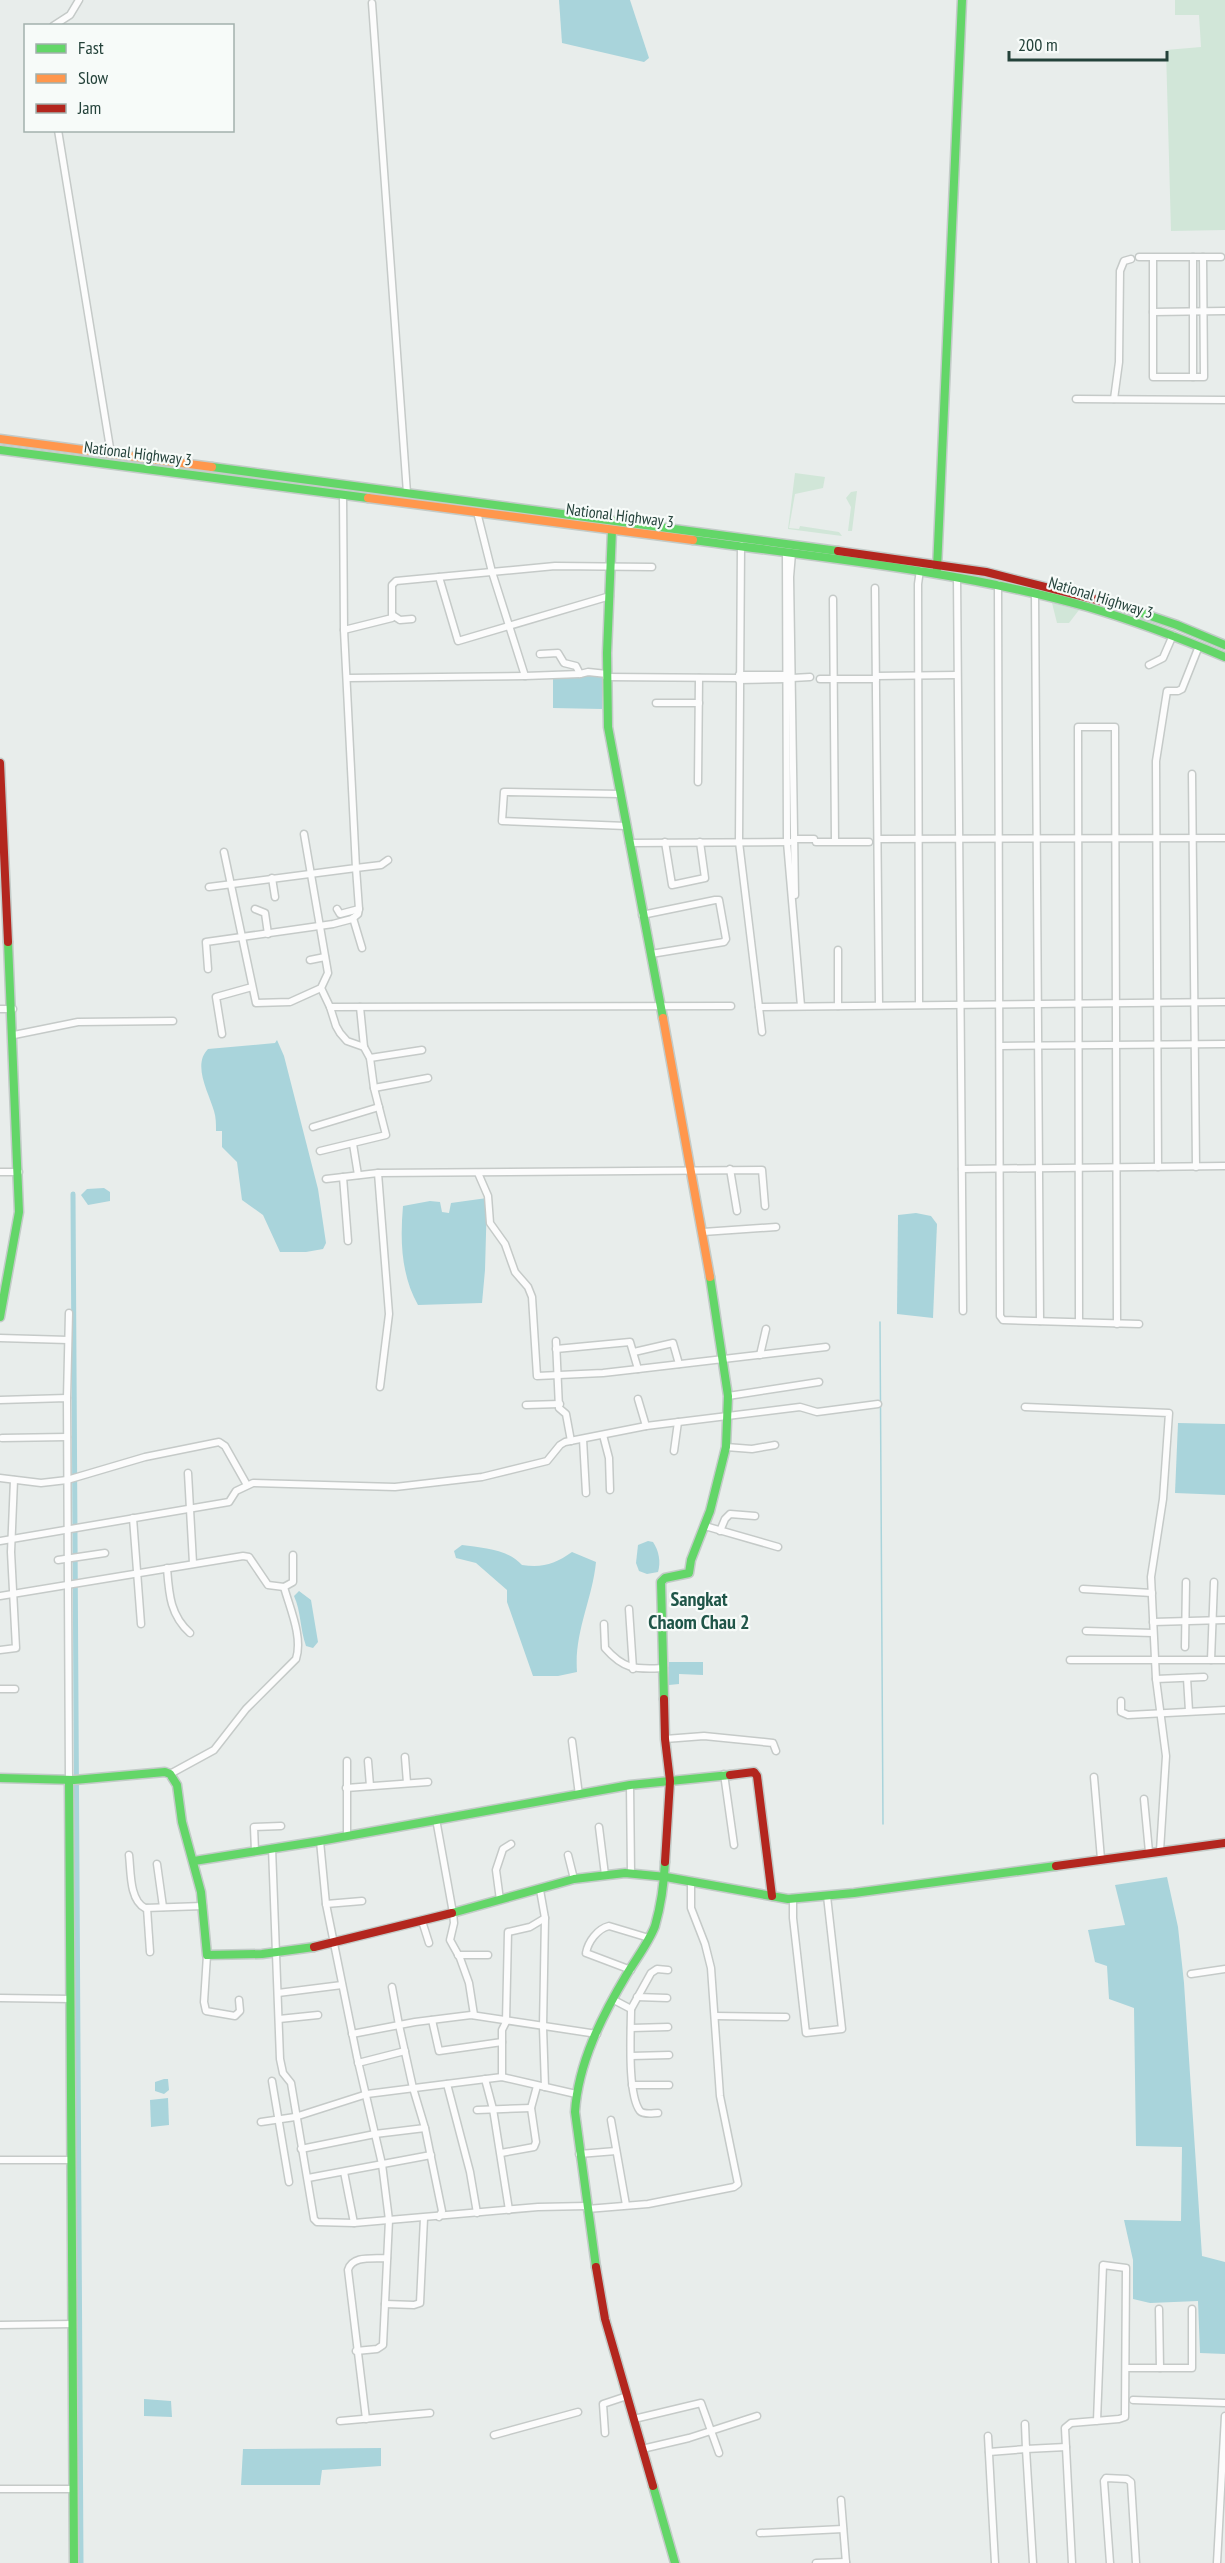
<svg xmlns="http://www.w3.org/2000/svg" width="1225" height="2563" viewBox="0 0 1225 2563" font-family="'PT Sans Narrow',sans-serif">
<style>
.green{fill:#d1e6d8}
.water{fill:#a9d4db}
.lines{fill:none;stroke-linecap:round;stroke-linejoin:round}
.stream{stroke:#a9d4db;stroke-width:1.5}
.canal{stroke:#a9d4db;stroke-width:5}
.street-casing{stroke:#c5cac8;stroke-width:9}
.fast-casing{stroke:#c3cbc8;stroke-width:11}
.slow-casing{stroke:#c3cbc8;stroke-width:11}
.jam-casing{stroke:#c3cbc8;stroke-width:11}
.street{stroke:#fcfcfc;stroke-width:6}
.fast{stroke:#63d668;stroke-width:8}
.slow{stroke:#ff974d;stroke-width:8}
.jam{stroke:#b3261e;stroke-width:8}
.labels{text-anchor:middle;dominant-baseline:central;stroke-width:4.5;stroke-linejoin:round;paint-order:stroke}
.street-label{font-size:16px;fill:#24423a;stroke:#f7fbf9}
.quarter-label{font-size:20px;font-weight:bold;fill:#1f5548;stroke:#f7fbf9}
</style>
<rect width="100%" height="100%" fill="#e8edeb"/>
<g class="green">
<polygon points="1175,0 1225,0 1225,230 1171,231 1166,50 1201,47 1199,15 1175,15"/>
<polygon points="795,473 825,477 823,488 795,494 789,528 799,529 800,526 839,532 842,536 788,529"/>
<polygon points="857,491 852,531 848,531 851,507 846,498 851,492"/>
<polygon points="1052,603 1079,610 1069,623 1057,623"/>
</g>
<g class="water">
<polygon points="559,0 630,0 649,58 644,62 562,43"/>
<polygon points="589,675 602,677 602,709 553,708 553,679"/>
<path d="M 277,1040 L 284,1056 L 318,1189 L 326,1243 L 323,1249 L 306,1252 L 280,1252 L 263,1215 L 242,1200 L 237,1162 L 222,1147 L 222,1131 L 216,1131 C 216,1124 216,1117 214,1111 C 209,1093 192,1065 208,1049 L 275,1043 Z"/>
<polygon points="104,1188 110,1192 110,1201 88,1205 81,1195 87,1189"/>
<path d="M 487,1198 L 485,1270 L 482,1303 L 418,1305 C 401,1275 400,1240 403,1206 L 430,1201 L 440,1202 L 442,1212 L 449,1213 L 451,1203 Z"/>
<polygon points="916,1213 931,1216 937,1224 933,1318 897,1314 898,1215"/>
<polygon points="1178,1423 1225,1424 1225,1495 1175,1493"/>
<path d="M 648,1541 L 653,1542 C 659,1551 661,1562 658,1572 L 647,1574 L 639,1571 L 636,1563 L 638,1545 Z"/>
<path d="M 462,1545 C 483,1548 508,1549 522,1565 C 543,1568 555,1564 572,1552 L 596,1562 C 592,1601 574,1632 577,1672 L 558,1676 L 533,1676 L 507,1602 L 507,1590 L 476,1563 L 456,1558 L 454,1551 Z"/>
<path d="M 299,1591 L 311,1600 L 318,1642 L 313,1648 L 306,1646 C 300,1629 301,1611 294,1596 Z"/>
<polygon points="669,1662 703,1662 703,1675 679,1674 679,1684 669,1685"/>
<polygon points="1167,1877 1178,1927 1184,1983 1202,2256 1225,2262 1225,2354 1200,2353 1198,2301 1150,2303 1133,2299 1133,2260 1124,2220 1181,2221 1182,2147 1136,2146 1134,2008 1109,1999 1107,1966 1095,1962 1088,1930 1125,1925 1115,1885"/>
<polygon points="164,2079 168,2079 169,2090 164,2094 155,2091 155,2082"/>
<polygon points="168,2098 169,2125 151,2127 150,2100"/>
<polygon points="144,2399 171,2401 172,2417 144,2416"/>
<polygon points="381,2448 381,2466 322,2470 320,2485 241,2485 243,2449"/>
</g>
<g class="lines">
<polyline class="stream" points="880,1322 883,1824"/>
<polyline class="canal" points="73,1194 81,2563"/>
<defs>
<g id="street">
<polyline points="372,3 407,493"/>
<polyline points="53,26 70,15 79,0"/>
<polyline points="58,130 111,454"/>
<polyline points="1139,257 1221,257"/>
<polyline points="1193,257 1193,377"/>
<polyline points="1153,258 1153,377 1204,377 1203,257"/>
<polyline points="1153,312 1225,311"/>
<polyline points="1076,399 1225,400"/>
<polyline points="1114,399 1119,362 1120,271 1124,261 1131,259"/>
<polyline points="477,512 492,572 525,676 580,674 588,672 607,674"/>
<polyline points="741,545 739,842 762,1032"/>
<polyline points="786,552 787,842 801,1006"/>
<polyline points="792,553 790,577 795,895"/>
<polyline points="439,577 458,641 610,596"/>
<polyline points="957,577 963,1311"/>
<polyline points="998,584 1000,1316 1003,1320 1139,1324"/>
<polyline points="875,588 879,1005"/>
<polyline points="1035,593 1040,1321"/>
<polyline points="833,599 835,841"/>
<polyline points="394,616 400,620 412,619"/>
<polyline points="344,630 392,618 392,585 396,581 555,566 652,567"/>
<polyline points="540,654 558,653 564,663 576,666 580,674"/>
<polyline points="1149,665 1163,658 1173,635"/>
<polyline points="739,675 788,675"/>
<polyline points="876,676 957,675"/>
<polyline points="606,677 739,678"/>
<polyline points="348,678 525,676"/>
<polyline points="792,678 810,677"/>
<polyline points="820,679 876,679"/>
<polyline points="739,680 786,679"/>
<polyline points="656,703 699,703"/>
<polyline points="1192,774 1196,1167"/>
<polyline points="698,782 699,678"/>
<polyline points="620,794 504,792 502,821 626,826"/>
<polyline points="794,839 814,839"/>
<polyline points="878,839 1225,838"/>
<polyline points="665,842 672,885 705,878 700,842"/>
<polyline points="816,842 869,842"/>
<polyline points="629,843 790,842"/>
<polyline points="224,852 256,1003 290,1002 321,988 328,973 304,834"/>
<polyline points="272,878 275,897"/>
<polyline points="209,887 356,868 344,630 343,495"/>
<polyline points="255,909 265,913 268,934"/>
<polyline points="337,909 340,914 359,909"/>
<polyline points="642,915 715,900 719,900 726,939 724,942 651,954"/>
<polyline points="353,918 362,948"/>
<polyline points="838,950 838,1006"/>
<polyline points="310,960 325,957"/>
<polyline points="208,969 206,942 333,924 352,919 358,914 359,909 356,868 381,865 388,860"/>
<polyline points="321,988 330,1007 731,1006"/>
<polyline points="919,1004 918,584 920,570"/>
<polyline points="360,1007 364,1047"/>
<polyline points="759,1007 1225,1002"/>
<polyline points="0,1009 13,1009"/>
<polyline points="222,1034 216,997 252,987"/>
<polyline points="14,1035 78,1022 173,1021"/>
<polyline points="1000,1046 1225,1044"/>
<polyline points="370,1058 422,1050"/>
<polyline points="374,1088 428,1078"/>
<polyline points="313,1127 379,1107"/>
<polyline points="353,1144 358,1175"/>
<polyline points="320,1151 386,1135 374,1088 370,1058 364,1047 347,1041 340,1033 336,1026 330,1007"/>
<polyline points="1158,1167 1156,761 1167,691 1178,691 1182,689 1199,646"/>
<polyline points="730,1169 737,1211"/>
<polyline points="962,1169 1225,1166"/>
<polyline points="0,1172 19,1172"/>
<polyline points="378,1173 389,1314 380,1387"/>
<polyline points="478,1173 488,1196 490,1223 505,1244 515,1272 528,1287 532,1297 537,1376 603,1373 638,1369"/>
<polyline points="343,1177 348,1241"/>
<polyline points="326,1179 378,1173 762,1170 765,1206"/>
<polyline points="703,1232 776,1227"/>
<polyline points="1079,1322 1078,727 1115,727 1117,1324"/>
<polyline points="0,1338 68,1340"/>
<polyline points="556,1341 559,1408 566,1414 571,1441"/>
<polyline points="556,1349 630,1342 638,1369 826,1347"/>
<polyline points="634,1352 673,1343 679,1364"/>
<polyline points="760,1355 766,1329"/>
<polyline points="728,1396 819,1382"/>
<polyline points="67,1398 69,1313"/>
<polyline points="638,1399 646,1426"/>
<polyline points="0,1400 67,1398 69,1780"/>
<polyline points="526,1405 560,1404"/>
<polyline points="1025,1407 1169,1413 1163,1499 1151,1577 1156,1679 1166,1756 1160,1851"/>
<polyline points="603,1435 609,1458 610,1490"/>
<polyline points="2,1438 67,1437"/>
<polyline points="583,1439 586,1493"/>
<polyline points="726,1447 752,1449 775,1445"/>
<polyline points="674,1451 678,1422"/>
<polyline points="188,1473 193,1563"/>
<polyline points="0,1478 41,1483 67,1480 145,1457 219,1442 225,1446 247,1485"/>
<polyline points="133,1518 141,1624"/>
<polyline points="705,1526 778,1547"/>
<polyline points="720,1531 725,1519 730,1514 755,1516"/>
<polyline points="0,1541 229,1502 236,1491 253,1483 395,1487 482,1477 547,1461 560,1445 565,1442 646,1426 800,1407 817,1412 878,1404"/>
<polyline points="58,1560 105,1553"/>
<path d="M 167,1568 C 169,1594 170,1615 190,1633"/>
<polyline points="1083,1589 1152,1593"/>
<polyline points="0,1596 243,1556 249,1557 268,1585 284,1587 293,1582 293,1555"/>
<polyline points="629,1609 633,1669"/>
<polyline points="1153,1622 1225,1620"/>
<path d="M 604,1624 L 605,1648 C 625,1671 637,1669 664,1668"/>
<polyline points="1086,1631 1153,1633"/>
<polyline points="1185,1647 1186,1582"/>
<polyline points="0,1650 16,1648 11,1552 14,1480"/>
<polyline points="1070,1660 1225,1660"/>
<polyline points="1211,1660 1214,1582"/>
<polyline points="1187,1678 1189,1711"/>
<polyline points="1156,1679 1204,1677"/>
<polyline points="0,1689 15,1689"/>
<polyline points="1121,1701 1121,1712 1128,1715 1225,1710"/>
<polyline points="665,1739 704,1736 773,1743 776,1751"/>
<polyline points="572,1741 579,1795"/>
<polyline points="405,1757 407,1783"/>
<polyline points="347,1761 347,1836"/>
<polyline points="368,1761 370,1786"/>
<path d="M 170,1774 L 214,1750 L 246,1709 L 296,1659 C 303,1637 290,1609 284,1587"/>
<polyline points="724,1774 734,1845"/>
<polyline points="1094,1777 1101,1859"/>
<polyline points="630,1785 631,1874"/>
<polyline points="346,1788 428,1782"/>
<polyline points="1144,1799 1149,1852"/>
<polyline points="436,1819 453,1913 454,1923 450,1940 460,1958 469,1983 474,2015"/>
<polyline points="599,1827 605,1875"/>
<polyline points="320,1841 326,1904 357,2057 382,2164 389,2220 383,2345 377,2349 356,2351"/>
<polyline points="272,1848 280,2059 283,2073 291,2083 314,2219 317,2222 354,2223 538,2207 587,2206"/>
<polyline points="255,1851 254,1827 281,1826"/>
<path d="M 129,1855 C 131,1870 129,1900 145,1908 L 203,1906"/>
<polyline points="568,1855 574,1879"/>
<polyline points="157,1864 163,1907"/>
<polyline points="540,1890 545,1918 543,2027 545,2087"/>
<polyline points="793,1898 793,1918 806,2033 842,2029 827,1896"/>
<polyline points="500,1900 496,1870 503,1849 511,1844"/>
<polyline points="326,1904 362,1901"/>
<polyline points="147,1908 150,1952"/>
<polyline points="422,1921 429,1943"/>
<polyline points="207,1955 204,2002 206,2011 235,2016 240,2011 239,2000"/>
<polyline points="458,1955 488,1955"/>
<path d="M 631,1970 L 586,1953 C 588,1942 597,1929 609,1926 L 649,1938"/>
<polyline points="1191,1974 1225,1969"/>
<polyline points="392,1987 399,2025 413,2088 425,2128 442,2211 439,2217"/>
<polyline points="278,1993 342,1985"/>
<polyline points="637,1997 667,1998"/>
<polyline points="0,1998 71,1999"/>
<path d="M 612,1999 L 631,2009 C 631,2032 627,2094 640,2111 C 644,2115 653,2113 658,2113"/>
<polyline points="631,2009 651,1973 657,1969 668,1970"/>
<polyline points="715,2016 786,2017"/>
<polyline points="279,2019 318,2015"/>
<polyline points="432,2020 439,2051 502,2042"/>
<polyline points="631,2028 668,2027"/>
<polyline points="352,2034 415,2022 471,2015 597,2034"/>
<polyline points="631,2056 669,2055"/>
<polyline points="358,2063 405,2051"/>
<polyline points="502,2077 502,2030 506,2022 508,1932 530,1927 545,1918"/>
<polyline points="485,2079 493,2109 509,2210"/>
<polyline points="272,2081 289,2182"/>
<polyline points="447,2084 470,2172 477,2213"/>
<polyline points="632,2085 669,2085"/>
<polyline points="477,2110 531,2108"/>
<polyline points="611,2120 626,2205"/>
<polyline points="261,2122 295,2117 367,2094 502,2077 576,2094"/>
<polyline points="301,2149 375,2134 425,2128"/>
<polyline points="501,2153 534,2147 536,2142 531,2108 537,2086"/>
<polyline points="579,2154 616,2151"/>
<polyline points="0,2160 72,2160"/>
<polyline points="344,2172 354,2223"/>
<polyline points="308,2178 431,2155"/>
<polyline points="587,2209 648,2204 734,2187 738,2184 720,2096 711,1968 705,1944 691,1908 691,1881"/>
<polyline points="385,2304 414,2305 420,2303 424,2218"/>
<polyline points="1159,2309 1160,2368"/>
<polyline points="0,2325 73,2324"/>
<polyline points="1126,2368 1192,2368 1192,2309"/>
<polyline points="1133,2400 1225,2403"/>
<path d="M 366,2419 L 348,2270 C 352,2255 373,2259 387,2258"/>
<polyline points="634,2419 701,2403 719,2453"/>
<polyline points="340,2421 430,2413"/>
<polyline points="1025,2424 1026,2449 1066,2447"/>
<polyline points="605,2433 603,2404 627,2396"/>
<polyline points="494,2435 578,2412"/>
<polyline points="988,2436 995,2563"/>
<polyline points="642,2449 689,2438 757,2416"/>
<polyline points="989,2452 1026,2449 1033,2563"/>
<polyline points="0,2489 74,2489"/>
<polyline points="841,2500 846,2563"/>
<polyline points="760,2533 843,2529"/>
<polyline points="816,2563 846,2562"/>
<polyline points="1072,2563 1065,2428 1071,2423 1119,2419 1125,2417 1126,2268 1103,2265 1097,2421"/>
<polyline points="1110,2563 1104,2481 1106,2478 1127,2479 1131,2482 1136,2563"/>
<polyline points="1217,2563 1225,2416"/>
</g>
<g id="fast">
<polyline points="0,450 368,498"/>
<polyline points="212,467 838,551"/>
<polyline points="612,530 607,653 608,727 663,1018"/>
<path d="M 693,540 C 825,558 960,571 1088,607 C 1135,621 1180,638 1225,657"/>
<polyline points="937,569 962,0"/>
<polyline points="1121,606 1177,625 1225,645"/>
<polyline points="0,1317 19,1212 8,942"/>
<polyline points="664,1699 661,1582 665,1578 689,1573 691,1560 710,1511 726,1447 728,1396 710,1277"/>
<polyline points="0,1778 74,1780 165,1772 170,1774 177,1785 182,1822 201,1892 207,1955 262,1954 314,1947"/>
<polyline points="69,1780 74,2563"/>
<polyline points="194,1861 320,1841 630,1785 730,1775"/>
<polyline points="452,1913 574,1879 625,1873 666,1877 788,1899 854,1893 1056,1866"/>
<path d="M 596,2267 L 575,2112 C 578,2063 602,2016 627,1974 C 636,1959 649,1942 655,1926 C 661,1905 664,1884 665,1862"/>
<polyline points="653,2486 675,2563"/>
</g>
<g id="slow">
<polyline points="0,439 212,467"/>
<polyline points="368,498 693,540"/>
<polyline points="663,1018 710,1277"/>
</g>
<g id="jam">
<polyline points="838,551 986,572 1121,606"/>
<polyline points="0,763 8,942"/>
<polyline points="664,1699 665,1739 670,1781 665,1862"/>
<polyline points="730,1775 754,1772 757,1776 772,1896"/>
<polyline points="1056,1866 1225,1843"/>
<polyline points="314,1947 452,1913"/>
<polyline points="596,2267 605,2319 653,2486"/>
</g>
</defs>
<use href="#street" class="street-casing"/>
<use href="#fast" class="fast-casing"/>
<use href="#slow" class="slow-casing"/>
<use href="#jam" class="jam-casing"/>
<use href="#street" class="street"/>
<use href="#fast" class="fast"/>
<use href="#slow" class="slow"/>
<use href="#jam" class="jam"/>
</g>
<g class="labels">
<g class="street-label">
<text transform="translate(138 453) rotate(7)">National Highway 3</text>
<text transform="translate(620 515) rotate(7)">National Highway 3</text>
<text transform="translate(1101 597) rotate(17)">National Highway 3</text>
</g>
<g class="quarter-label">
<text x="699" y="1599">Sangkat<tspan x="699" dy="23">Chaom Chau 2</tspan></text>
</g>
</g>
<rect x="24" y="24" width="210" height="108" fill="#f7fbf9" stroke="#a3b1ad" stroke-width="1.5"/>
<rect x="36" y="44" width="30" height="9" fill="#63d668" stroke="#a3b1ad" stroke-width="1.5"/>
<text x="78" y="54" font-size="18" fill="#24423a">Fast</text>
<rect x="36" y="74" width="30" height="9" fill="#ff974d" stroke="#a3b1ad" stroke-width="1.5"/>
<text x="78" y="84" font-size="18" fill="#24423a">Slow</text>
<rect x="36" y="104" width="30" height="9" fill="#b3261e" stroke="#a3b1ad" stroke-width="1.5"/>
<text x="78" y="114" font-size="18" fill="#24423a">Jam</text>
<path d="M1009 51v9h158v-9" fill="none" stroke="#24423a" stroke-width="3"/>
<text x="1018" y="51" font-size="18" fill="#24423a" stroke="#f7fbf9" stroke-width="4.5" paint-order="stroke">200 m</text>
</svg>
